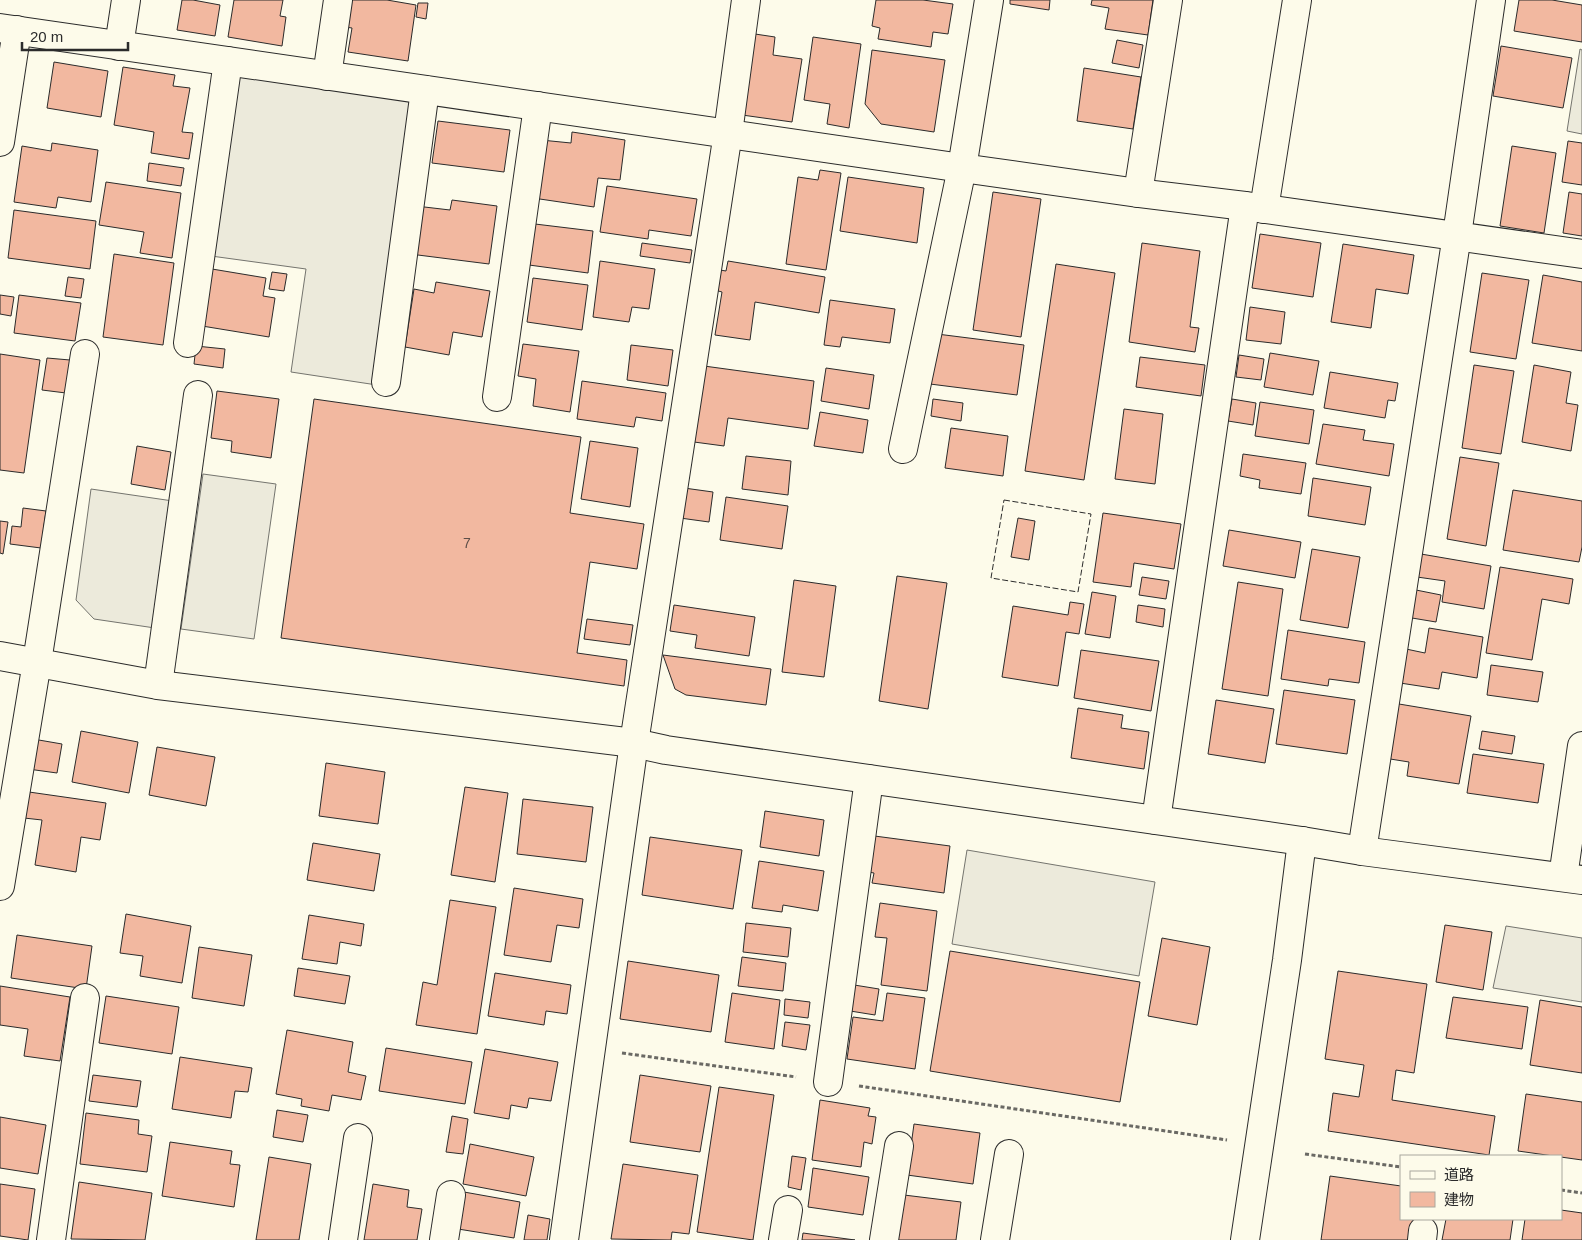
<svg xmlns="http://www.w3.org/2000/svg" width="1582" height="1240" viewBox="0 0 1582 1240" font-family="Helvetica,'Noto Sans JP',sans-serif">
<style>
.parking{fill:#eceadb;stroke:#74746e}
.building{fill:#f2b8a0;stroke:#2b2b2b}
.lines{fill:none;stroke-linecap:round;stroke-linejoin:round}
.minor-casing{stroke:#2b2b2b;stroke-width:30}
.path{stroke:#6a6964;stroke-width:3;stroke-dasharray:4 2.5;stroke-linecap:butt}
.minor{stroke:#fdfbea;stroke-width:28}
.fence{stroke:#2b2b2b;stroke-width:1;stroke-dasharray:6 2.5;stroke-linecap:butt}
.labels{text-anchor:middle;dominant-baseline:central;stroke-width:4;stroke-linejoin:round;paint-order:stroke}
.number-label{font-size:14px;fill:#5d4e48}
</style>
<rect width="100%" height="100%" fill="#fdfbea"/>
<g class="parking">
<polygon points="1580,49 1582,50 1582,134 1567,131"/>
<polygon points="237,72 418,99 377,385 291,372 306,269 211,256"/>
<polygon points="203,474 276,484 254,639 181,629"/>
<polygon points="91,489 173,501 155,628 94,619 76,600"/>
<polygon points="967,850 1155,882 1139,976 952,944"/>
<polygon points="1506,926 1582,938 1582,1002 1493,988"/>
</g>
<g class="building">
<polygon points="182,0 193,0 220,5 215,36 177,30"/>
<polygon points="234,0 283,0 280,16 286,17 282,46 228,37"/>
<polygon points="349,0 387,0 416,5 408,61 348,52 352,28 345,27"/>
<polygon points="876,0 923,0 953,4 948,34 933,32 931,47 878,39 880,28 872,26"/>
<polygon points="1010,0 1050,0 1049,10 1010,4"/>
<polygon points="1092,0 1153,0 1148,35 1105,29 1109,8 1091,5"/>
<polygon points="1519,0 1552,0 1582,5 1582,42 1514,31"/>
<polygon points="418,3 428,3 426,19 416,17"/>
<polygon points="755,34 775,37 773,55 802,59 792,122 742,115"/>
<polygon points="813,37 861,44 849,128 827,124 830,104 804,100"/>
<polygon points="1117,40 1143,45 1139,68 1112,63"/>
<polygon points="1501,46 1572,58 1563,108 1493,96"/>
<polygon points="872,50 945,60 934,132 881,124 865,104"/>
<polygon points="54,62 108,71 101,117 47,108"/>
<polygon points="123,67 175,75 173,86 190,88 182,132 193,133 189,159 151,153 154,132 114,125"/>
<polygon points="1084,68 1141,77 1133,129 1077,121"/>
<polygon points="438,121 510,130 504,172 432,163"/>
<polygon points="572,132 625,140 620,180 598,178 594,207 533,198 541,140 571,143"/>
<polygon points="1568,141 1582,143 1582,185 1562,182"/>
<polygon points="52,143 98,150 91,202 58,197 56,208 14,202 22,146 51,151"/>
<polygon points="1512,146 1556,153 1544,233 1500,226"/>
<polygon points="149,163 184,168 181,186 147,181"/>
<polygon points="820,170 841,173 826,270 786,264 798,177 818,180"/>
<polygon points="848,177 924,188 917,243 840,231"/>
<polygon points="106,182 181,193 172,258 140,253 144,232 99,225"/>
<polygon points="607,186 697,199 691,236 649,230 648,239 600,232"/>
<polygon points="993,192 1041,199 1021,337 973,330"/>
<polygon points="1569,192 1582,194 1582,236 1563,233"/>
<polygon points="452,200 497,206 489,264 410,254 416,206 450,210"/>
<polygon points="14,210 96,221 90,269 8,258"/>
<polygon points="535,224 593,231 588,273 529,265"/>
<polygon points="1260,234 1321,243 1313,297 1252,288"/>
<polygon points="642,243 692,250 690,263 640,256"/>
<polygon points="1142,243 1200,251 1190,327 1199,328 1195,352 1129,342"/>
<polygon points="1343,244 1414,255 1408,294 1376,289 1371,328 1331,322"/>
<polygon points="114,254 174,263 163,345 103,337"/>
<polygon points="600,261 655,269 649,309 632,307 629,322 593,317"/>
<polygon points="728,261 825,277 819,313 755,302 750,340 715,335 722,292 711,289 714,269 726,271"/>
<polygon points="1056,264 1115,273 1084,480 1025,471"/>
<polygon points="212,269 266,278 263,296 275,298 269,337 202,326"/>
<polygon points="272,272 287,274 284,291 269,289"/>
<polygon points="1482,273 1529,280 1516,359 1470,352"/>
<polygon points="1543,275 1582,282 1582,351 1532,343"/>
<polygon points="68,277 84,279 81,298 65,296"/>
<polygon points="533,278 588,285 582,330 527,322"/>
<polygon points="436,282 490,291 482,337 453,332 449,355 405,347 414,289 434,293"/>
<polygon points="0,295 14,297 11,316 0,314"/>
<polygon points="19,295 81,303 75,341 14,333"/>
<polygon points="830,300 895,309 890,343 842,337 840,347 824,345"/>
<polygon points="1250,307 1285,312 1281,344 1246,340"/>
<polygon points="937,334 1024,345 1017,395 930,384"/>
<polygon points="523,344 579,351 570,412 533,406 536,379 518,376"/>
<polygon points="631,345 673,350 668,386 627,380"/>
<polygon points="196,346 225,349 223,368 194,364"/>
<polygon points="1270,353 1319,361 1313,395 1264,387"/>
<polygon points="0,354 40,360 24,473 0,470"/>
<polygon points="1239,355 1264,359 1261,380 1236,377"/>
<polygon points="1140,357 1205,365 1201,396 1136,387"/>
<polygon points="47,358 70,360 66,393 42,390"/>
<polygon points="1474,365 1514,371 1501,454 1462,448"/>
<polygon points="1534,365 1571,372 1566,403 1578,405 1571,451 1522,442"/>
<polygon points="704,366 814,381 808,429 728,418 724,446 694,442"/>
<polygon points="826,368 874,375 869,409 821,401"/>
<polygon points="1330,372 1398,383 1395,401 1388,400 1385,418 1324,408"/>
<polygon points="582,381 666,393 662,421 636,417 634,427 577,419"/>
<polygon points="217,391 279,399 271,458 231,452 232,441 211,438"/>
<polygon points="314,399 581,437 570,513 644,524 637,569 590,562 577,653 627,660 624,686 281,638"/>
<polygon points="933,399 963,403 961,421 931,416"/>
<polygon points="1232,399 1256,403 1253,425 1228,421"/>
<polygon points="1260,402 1314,410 1309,444 1255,436"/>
<polygon points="1124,409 1163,414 1155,484 1115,479"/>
<polygon points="820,412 868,420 863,453 814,446"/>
<polygon points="1323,424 1365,430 1363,440 1394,444 1389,476 1316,464"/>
<polygon points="951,428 1008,436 1003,476 945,468"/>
<polygon points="590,441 638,448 630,507 581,499"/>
<polygon points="137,446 171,452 165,490 131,484"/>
<polygon points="1243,454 1306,463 1301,494 1259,488 1260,480 1240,476"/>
<polygon points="746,456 791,461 788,495 742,489"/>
<polygon points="1460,457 1499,463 1486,546 1447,539"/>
<polygon points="1313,478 1371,487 1365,525 1308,516"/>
<polygon points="684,488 713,492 709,522 680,518"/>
<polygon points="1513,490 1582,501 1582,547 1579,562 1503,550"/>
<polygon points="726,497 788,506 782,549 720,540"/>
<polygon points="23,508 46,511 41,548 10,544 12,526 21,527"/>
<polygon points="1103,513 1181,524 1174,569 1134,563 1131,587 1093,582"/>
<polygon points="1018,518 1035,521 1029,560 1011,557"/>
<polygon points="0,521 8,522 3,554 0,553"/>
<polygon points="1229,530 1301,542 1295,578 1223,566"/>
<polygon points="1312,549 1360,557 1348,628 1300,620"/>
<polygon points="1421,554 1491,566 1484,609 1442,602 1445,581 1417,577"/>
<polygon points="1500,567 1573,579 1569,604 1542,599 1532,660 1486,653"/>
<polygon points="897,576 947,583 928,709 879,701"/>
<polygon points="1142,577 1169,581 1166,599 1139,595"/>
<polygon points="794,580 836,586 824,677 782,672"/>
<polygon points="1238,582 1283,589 1268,696 1222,689"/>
<polygon points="1411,589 1441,595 1436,622 1406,617"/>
<polygon points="1092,592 1116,596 1110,638 1085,634"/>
<polygon points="1070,602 1084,604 1079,634 1066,632 1058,686 1002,677 1013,606 1068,615"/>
<polygon points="674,605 755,617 749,656 695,648 697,635 670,631"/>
<polygon points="1138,605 1165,609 1163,627 1136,622"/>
<polygon points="587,619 633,625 630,645 584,639"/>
<polygon points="1429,628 1483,637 1477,678 1442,672 1439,689 1400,683 1406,649 1425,653"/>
<polygon points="1288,630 1365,642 1359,683 1329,679 1328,686 1281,679"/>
<polygon points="1081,650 1159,661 1151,711 1074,698"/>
<polygon points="663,655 771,669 766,705 686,695 675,689"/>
<polygon points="1491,665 1543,672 1538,702 1487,695"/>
<polygon points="1284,690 1355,700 1347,754 1276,744"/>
<polygon points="1216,700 1274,709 1265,763 1208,754"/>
<polygon points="1393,703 1471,716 1459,784 1407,776 1409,762 1384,758"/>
<polygon points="1078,708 1123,715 1121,728 1149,732 1144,769 1071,758"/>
<polygon points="81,731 138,742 129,793 72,782"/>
<polygon points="1482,731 1515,736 1512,754 1479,749"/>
<polygon points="33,739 62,744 57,773 28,769"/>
<polygon points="157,747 215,757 206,806 149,795"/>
<polygon points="1473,754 1544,764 1538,803 1467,793"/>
<polygon points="326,763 385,772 378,824 319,816"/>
<polygon points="465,787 508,793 495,882 451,875"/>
<polygon points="29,792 106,803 100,840 81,837 76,872 35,865 42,820 24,818"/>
<polygon points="523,799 593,807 586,862 517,854"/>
<polygon points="765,811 824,820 819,856 760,847"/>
<polygon points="867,835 950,846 944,893 872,883 874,873 862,871"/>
<polygon points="650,837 742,850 733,909 642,895"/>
<polygon points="313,843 380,854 374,891 307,880"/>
<polygon points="759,861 824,871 818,911 783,905 782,912 752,908"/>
<polygon points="514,888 583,899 579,928 557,925 551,962 504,955"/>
<polygon points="450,900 496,907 477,1034 416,1025 423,982 437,985"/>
<polygon points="880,903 937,911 927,991 881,985 887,938 875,937"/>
<polygon points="126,914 191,926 182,983 140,976 143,956 120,953"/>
<polygon points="309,915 364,924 361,946 340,942 337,964 302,959"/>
<polygon points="746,923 791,928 788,957 743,952"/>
<polygon points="1445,925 1492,932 1483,990 1436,982"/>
<polygon points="17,935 92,946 86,989 11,978"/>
<polygon points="1162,938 1210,947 1197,1025 1148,1016"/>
<polygon points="199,947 252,955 244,1006 192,998"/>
<polygon points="950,951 1140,982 1120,1102 930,1071"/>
<polygon points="742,957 786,963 783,991 738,986"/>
<polygon points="628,961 719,975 711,1032 620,1019"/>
<polygon points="298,968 350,976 345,1004 294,996"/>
<polygon points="1338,971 1427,984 1414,1073 1396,1070 1392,1100 1495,1116 1489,1155 1328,1131 1333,1093 1359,1097 1364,1065 1325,1059"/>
<polygon points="495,973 571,985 567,1014 546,1011 544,1025 488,1016"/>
<polygon points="848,984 879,989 875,1015 844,1010"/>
<polygon points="0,986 70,997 60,1061 24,1056 28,1029 0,1025"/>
<polygon points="732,993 780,1000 774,1049 725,1042"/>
<polygon points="887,993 925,998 915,1069 847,1059 853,1017 883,1021"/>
<polygon points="106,996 179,1007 172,1054 99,1043"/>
<polygon points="1453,997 1528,1007 1522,1049 1446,1038"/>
<polygon points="785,999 810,1002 808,1018 784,1015"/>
<polygon points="1540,1000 1582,1007 1582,1073 1530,1065"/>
<polygon points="785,1022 810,1025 806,1050 782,1046"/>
<polygon points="287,1030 353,1042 348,1072 366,1076 361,1100 332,1095 329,1111 301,1106 302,1099 276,1094"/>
<polygon points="386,1048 472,1062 465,1104 379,1091"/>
<polygon points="485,1049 558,1062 551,1101 529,1098 527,1108 511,1105 509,1119 474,1113"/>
<polygon points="180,1057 252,1068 248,1092 235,1091 231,1118 172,1109"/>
<polygon points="93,1075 141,1081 137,1107 89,1101"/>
<polygon points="640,1075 711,1086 700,1152 630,1142"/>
<polygon points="719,1087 774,1095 753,1240 697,1232"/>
<polygon points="1526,1094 1582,1102 1582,1160 1518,1151"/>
<polygon points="820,1100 870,1108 868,1116 876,1117 872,1144 864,1142 861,1167 812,1160"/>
<polygon points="277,1110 308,1115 303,1142 273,1137"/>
<polygon points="86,1113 139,1120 138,1134 152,1136 147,1172 80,1164"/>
<polygon points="452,1116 468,1119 463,1154 446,1152"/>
<polygon points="0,1117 46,1125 38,1174 0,1168"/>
<polygon points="914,1124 980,1133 973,1184 907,1175"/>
<polygon points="170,1142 232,1151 230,1164 240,1165 234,1207 162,1196"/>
<polygon points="470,1144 534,1157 526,1196 463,1184"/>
<polygon points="792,1156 806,1158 801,1190 788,1187"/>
<polygon points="269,1157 311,1164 299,1240 256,1240"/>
<polygon points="623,1164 698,1175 689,1234 672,1232 671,1240 611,1239"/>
<polygon points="813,1168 869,1177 863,1215 808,1207"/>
<polygon points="1330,1176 1401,1186 1401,1219 1413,1219 1410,1240 1321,1240"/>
<polygon points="79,1182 152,1193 145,1240 71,1239"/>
<polygon points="0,1184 35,1189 28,1240 0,1236"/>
<polygon points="373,1184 409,1190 407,1207 422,1209 417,1240 364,1240"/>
<polygon points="464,1192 520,1202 514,1238 458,1229"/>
<polygon points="904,1195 961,1202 956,1240 898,1240"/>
<polygon points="1561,1210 1582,1213 1582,1240 1522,1240 1525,1219 1561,1219"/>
<polygon points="528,1215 550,1219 547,1240 524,1240"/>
<polygon points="1446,1219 1513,1219 1510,1240 1442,1240"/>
<polygon points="803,1233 855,1240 802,1240"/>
</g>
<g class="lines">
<defs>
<g id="minor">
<polyline points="0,28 962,168 1138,193 1245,206 1582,254"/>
<polyline points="119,46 126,0"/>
<polyline points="327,76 338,0"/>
<polyline points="0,142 17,30"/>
<polyline points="1138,193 1168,0"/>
<polyline points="1264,209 1297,0"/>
<polyline points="188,343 228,61"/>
<polyline points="386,382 425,90"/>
<polyline points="497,397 538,106"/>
<polyline points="903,449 962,168 989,0"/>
<polyline points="0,656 158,685 634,743 666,750 1302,841 1362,851 1582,880"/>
<polyline points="158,685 198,395"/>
<polyline points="1156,820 1245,206"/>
<polyline points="1362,851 1457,235 1491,0"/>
<polyline points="1563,877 1582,746"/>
<polyline points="0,886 37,662 85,354"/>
<polyline points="828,1082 869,779"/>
<polyline points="51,1240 85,998"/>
<polyline points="343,1240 358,1138"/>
<polyline points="444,1240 451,1195"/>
<polyline points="564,1240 634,743 728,133 746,0"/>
<polyline points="783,1240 788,1210"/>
<polyline points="884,1240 899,1146"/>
<polyline points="995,1240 1009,1154"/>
<polyline points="1245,1240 1287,960 1302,841"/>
<polyline points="1422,1240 1423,1231"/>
</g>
</defs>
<use href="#minor" class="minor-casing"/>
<g class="path">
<polyline points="622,1053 796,1077"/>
<polyline points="859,1086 1227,1140"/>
<polyline points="1305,1154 1401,1167"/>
<polyline points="1561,1190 1582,1193"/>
</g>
<use href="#minor" class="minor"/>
<polygon class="fence" points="1004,500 1091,514 1078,592 991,578"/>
</g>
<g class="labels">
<g class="number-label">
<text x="467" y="543">7</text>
</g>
</g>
<rect x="1400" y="1155" width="162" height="65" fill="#fdfbea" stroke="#a9a89e"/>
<rect x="1410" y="1171" width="25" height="8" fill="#fdfbea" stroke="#a9a89e"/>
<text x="1444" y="1180" font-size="15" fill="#2b2b2b">道路</text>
<rect x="1410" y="1192" width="25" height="15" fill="#f2b8a0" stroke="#a9a89e"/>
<text x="1444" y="1205" font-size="15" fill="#2b2b2b">建物</text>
<path d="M22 42v8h106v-8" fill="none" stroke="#2b2b2b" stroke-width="2.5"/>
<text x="30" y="42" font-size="15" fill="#2b2b2b" stroke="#fdfbea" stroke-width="4" paint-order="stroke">20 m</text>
</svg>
